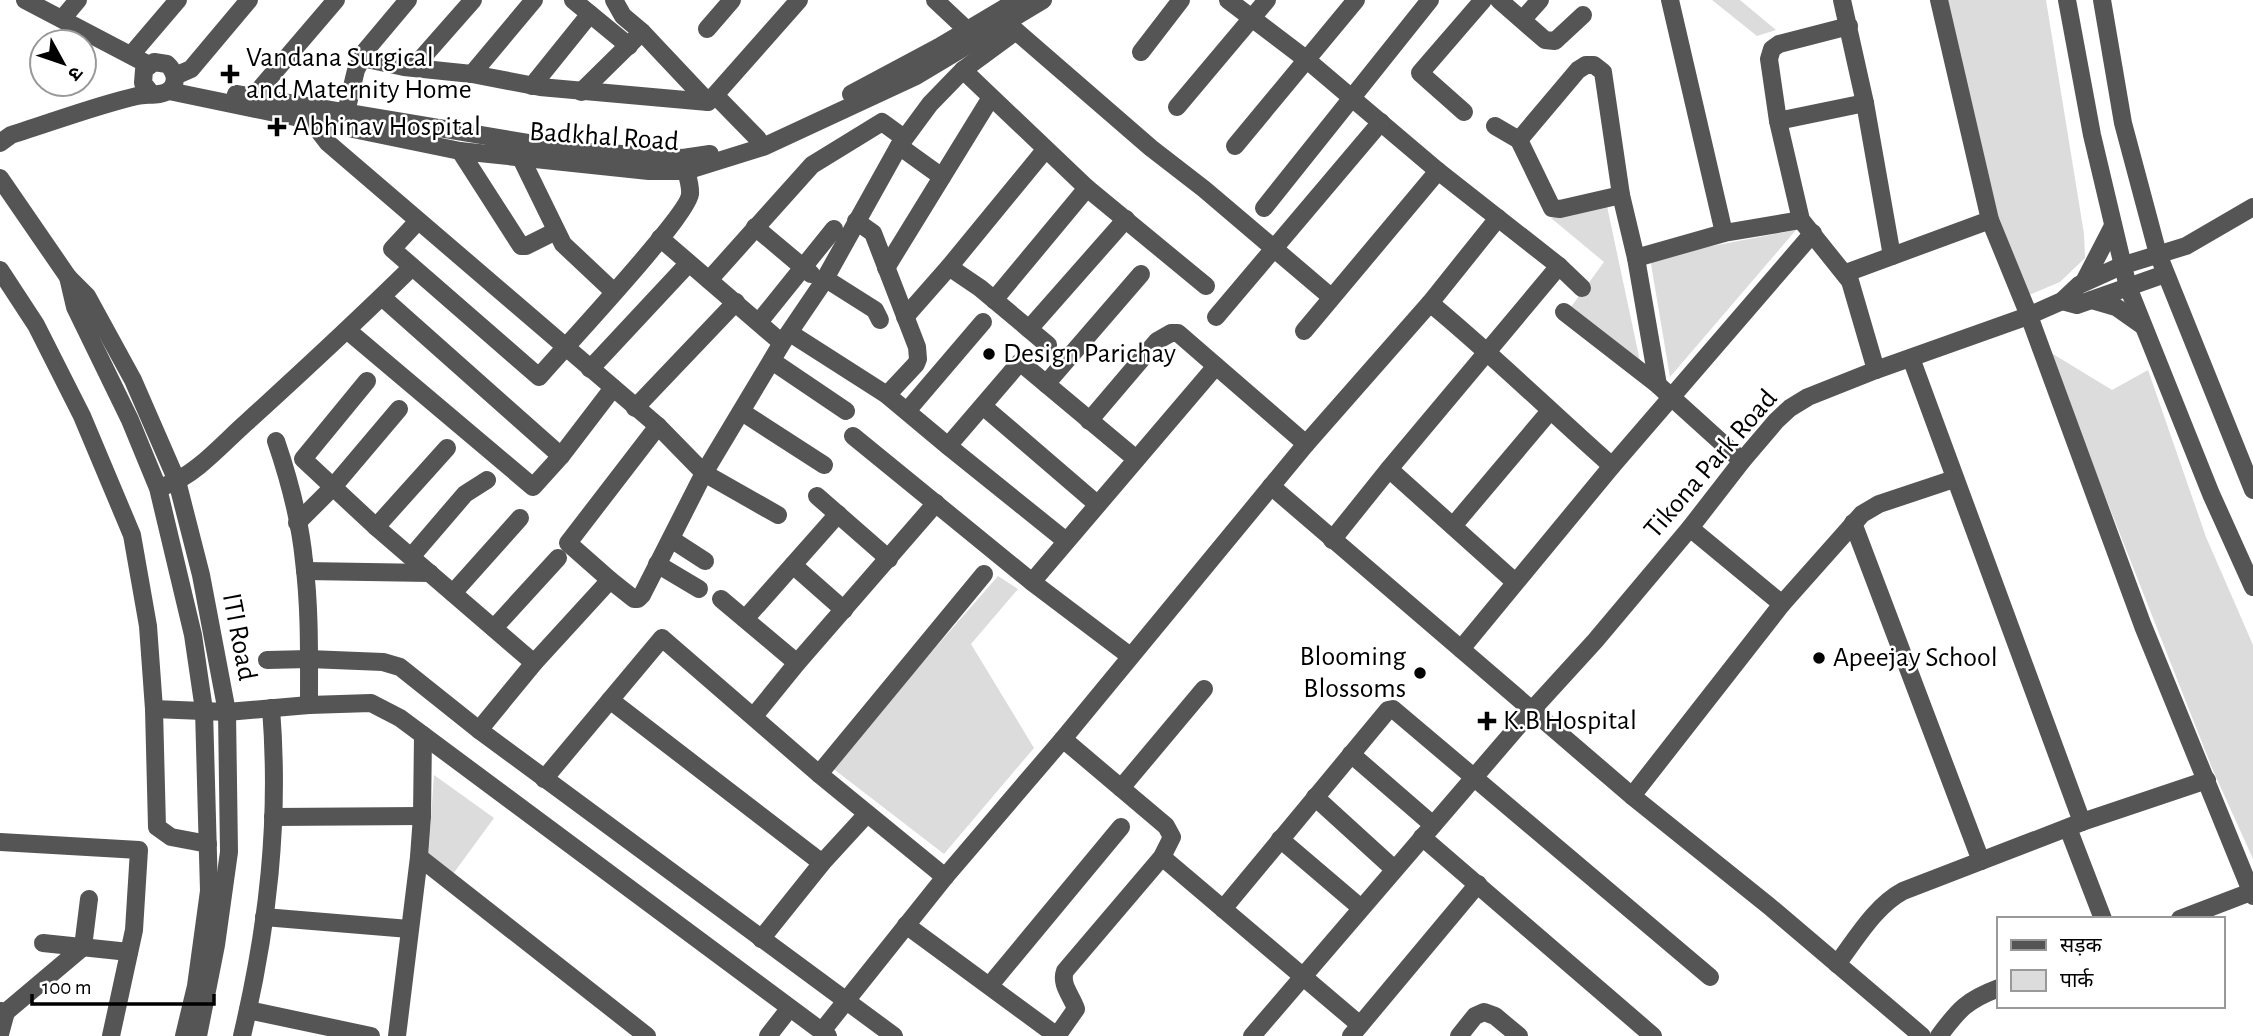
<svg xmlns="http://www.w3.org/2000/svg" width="2253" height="1036" viewBox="0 0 2253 1036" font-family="'Alegreya Sans','Noto Sans Devanagari',sans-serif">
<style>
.green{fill:#dcdcdc}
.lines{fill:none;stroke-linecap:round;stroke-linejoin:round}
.minor{stroke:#555;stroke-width:18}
.poi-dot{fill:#000;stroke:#fff;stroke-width:2.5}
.labels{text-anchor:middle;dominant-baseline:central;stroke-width:5;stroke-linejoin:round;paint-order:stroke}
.poi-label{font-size:28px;fill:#000;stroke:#fff;text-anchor:start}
.street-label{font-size:28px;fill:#000;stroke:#fff}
</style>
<rect width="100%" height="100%" fill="#fff"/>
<g class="green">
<polygon points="1712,0 1740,0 1776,30 1757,36"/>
<polygon points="1947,0 2046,0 2084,234 2085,258 2060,282 2029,295 1992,211"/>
<polygon points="1607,206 1641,366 1571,307 1604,262 1551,218"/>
<polygon points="1796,230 1670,377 1650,258"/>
<polygon points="2048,351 2112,390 2148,370 2206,537 2253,645 2253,859 2212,768"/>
<polygon points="998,576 1018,589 971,644 1034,748 944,854 831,767"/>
<polygon points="434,775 494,818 450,878 428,862"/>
</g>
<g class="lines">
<g class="minor">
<polyline points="25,0 149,65"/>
<polyline points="573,0 629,46"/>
<polyline points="614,0 623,16 642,32 708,102 715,95 758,139"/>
<polyline points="935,0 967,30"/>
<polyline points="1228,0 1307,60 1438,171 1559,266 1582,288"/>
<polyline points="1499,0 1545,40 1555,41 1583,15"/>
<polyline points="1670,0 1724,233"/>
<polyline points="1842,0 1865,103 1892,256"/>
<polyline points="1939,0 1990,220 2028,313 2143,626 2253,896"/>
<polyline points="2067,0 2092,135 2128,287 2211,494 2253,587"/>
<polyline points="2102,0 2123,123 2158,254 2253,490"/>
<polyline points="1001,18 1151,148 1204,189 1331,297"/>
<polyline points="62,19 78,0"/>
<polyline points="1523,19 1540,0"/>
<polyline points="1849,26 1779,44 1772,49 1769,59 1778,121 1801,220 1850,281 1876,370"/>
<polyline points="707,29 732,0"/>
<polyline points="1141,52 1181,0"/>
<polyline points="131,55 178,0"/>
<polyline points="362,58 404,67 472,74 540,87 708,102"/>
<polyline points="414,67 473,0"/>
<polyline points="472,74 534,0"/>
<polyline points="175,76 191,69 249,0"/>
<polyline points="532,86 590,14"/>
<polyline points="169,91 460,151 649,171 686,171 763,147 916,76 1043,0"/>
<polyline points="581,92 642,32"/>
<polyline points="236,94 576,151 683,158 710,154"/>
<polyline points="851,94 939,47 1018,0"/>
<polyline points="715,95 799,0"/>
<polyline points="253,97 336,0"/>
<polyline points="1177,107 1267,0"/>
<polyline points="346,112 356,70 366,50 408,0"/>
<polyline points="1464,112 1420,73 1483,0"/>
<polyline points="317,113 318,130 328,143 658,426 704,473 778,515"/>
<polyline points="1778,121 1865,103"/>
<polyline points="1495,126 1519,140 1552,208 1560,209 1621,195"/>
<polyline points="1519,140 1578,70 1586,65 1594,65 1603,72 1621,195 1636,258 1658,385"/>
<path d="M 0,143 L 11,135 C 53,122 94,106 137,96 C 146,94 161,96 168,91 C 179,84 175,71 167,64 L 154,62 L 144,70 L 143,83 L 151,93"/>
<polyline points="899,146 942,177"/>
<polyline points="1235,146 1356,0"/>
<polyline points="517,150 563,244 614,292"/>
<polyline points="460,151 521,246 526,246 556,231"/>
<polyline points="0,178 68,277 87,296 133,380 177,481 201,575 227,712 229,852 216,945 198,1036"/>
<polyline points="1087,188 1206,286"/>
<polyline points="1264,208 1430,0"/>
<path d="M 418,221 L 392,249 L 539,377 C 561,351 689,215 690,194 C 691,185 686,172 684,162"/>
<polyline points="856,221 873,233 917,347 918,359 916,364 887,395"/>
<polyline points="755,227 811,274"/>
<polyline points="660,238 782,343"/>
<polyline points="1636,258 1724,233 1801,220"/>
<polyline points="949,267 980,288 1048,345"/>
<polyline points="886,268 990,99"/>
<polyline points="0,270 36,325 82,416 132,535 148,626 154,709 157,827 171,837 208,844"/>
<polyline points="1846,273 1990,220"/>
<polyline points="68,277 75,307 130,420 158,488 193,635 204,710 209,891 196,986 184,1036"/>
<polyline points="826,279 875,310 880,320"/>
<polyline points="709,280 812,165 882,122 904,138"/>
<polyline points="2084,282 2113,226"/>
<polyline points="382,297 561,456"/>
<polyline points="994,300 1087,188 963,70 1016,31"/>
<polyline points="2092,300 2116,307 2143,326"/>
<polyline points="2062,301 2077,305 2165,274"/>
<path d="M 1430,303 C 1493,355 1551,412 1612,466"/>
<polyline points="1564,312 1658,385 1742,461"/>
<polyline points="905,317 949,267 1045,150"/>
<polyline points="1216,317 1381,122"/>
<polyline points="759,322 834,229"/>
<polyline points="1029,329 1126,219"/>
<polyline points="347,330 533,487 561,456 613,388"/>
<polyline points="1304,331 1438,171"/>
<polyline points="790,333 887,395 948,446 1066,541"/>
<polyline points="1911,358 2082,822"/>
<polyline points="772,361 846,411"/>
<polyline points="590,369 688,264"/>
<polyline points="367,381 303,459 376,527 534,663"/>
<polyline points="1046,384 1141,274"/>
<polyline points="984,407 1097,504"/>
<polyline points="635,408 736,302"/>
<polyline points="907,411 983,322"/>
<polyline points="742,412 824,465"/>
<polyline points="1089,421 1157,341 1171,333 1178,333 1306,444"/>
<polyline points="853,436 1032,582 1130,656"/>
<path d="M 276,441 C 289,479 300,520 304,561 C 310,608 309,657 309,705"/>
<polyline points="948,446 1020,362 1136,459"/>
<polyline points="1389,469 1515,582"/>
<path d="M 167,485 C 197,474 223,443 247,422 C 303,371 358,320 412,267"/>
<polyline points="1271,486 1632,796 1769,906 1922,1036"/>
<polyline points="817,496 889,559"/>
<polyline points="297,523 333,487 399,409"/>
<polyline points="1853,523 1981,861"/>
<polyline points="1453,526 1550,411"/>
<polyline points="376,527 447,448"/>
<polyline points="1690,528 1782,604"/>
<polyline points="671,539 705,561"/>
<polyline points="1332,540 1389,469 1559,266"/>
<polyline points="411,557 465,494 487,480"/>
<polyline points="657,564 699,589"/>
<polyline points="793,565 844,610"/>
<polyline points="305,571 430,573"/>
<polyline points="610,580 568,543 658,426"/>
<polyline points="1032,582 1216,366"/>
<polyline points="453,593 520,518"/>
<polyline points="721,599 797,663"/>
<polyline points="745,619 838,514"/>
<polyline points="494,628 558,558"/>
<polyline points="1461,649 1612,466 1813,233"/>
<polyline points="267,660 309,659 383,662 400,667 479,730 894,1036"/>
<polyline points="610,700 822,863"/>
<polyline points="154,709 227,712 309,705 371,703 400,718 828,1036"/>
<polyline points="754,716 797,663 936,503"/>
<polyline points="479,730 534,663 610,580 634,599 638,599 642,595 704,473 782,343 822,284 899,146 930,104 963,70"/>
<polyline points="1351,754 1433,825"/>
<polyline points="819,774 984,574"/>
<polyline points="544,779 662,638 819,774 945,877"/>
<polyline points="1121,788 1204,689"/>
<polyline points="1632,796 1782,604 1862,514 1879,504 1954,479"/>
<polyline points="1315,797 1394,869"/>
<polyline points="273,817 422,816"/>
<polyline points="2068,828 2103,919"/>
<polyline points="1422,837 1653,1036"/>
<polyline points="1280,839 1361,908"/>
<polyline points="0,842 139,850 134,930 111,1036"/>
<polyline points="419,857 647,1036"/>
<polyline points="1162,857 1360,1025"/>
<polyline points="1223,909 1388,710 1393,709 1710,977"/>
<polyline points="264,917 409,929"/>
<polyline points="2180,919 2251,892"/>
<polyline points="906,925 1057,1036"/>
<polyline points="761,939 822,863 867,814"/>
<polyline points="43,943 129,952"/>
<path d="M 1837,964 C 1856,939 1875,906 1903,891 L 2082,822 L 2207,780"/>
<polyline points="990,985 1121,827"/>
<polyline points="248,1010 371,1036"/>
<polyline points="0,1011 6,1012 83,947 89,899"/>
<polyline points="822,1031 945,877 1063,739 1306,444 1430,303 1498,218"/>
<polyline points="0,1034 6,1012"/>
<path d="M 242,1036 C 268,926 280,821 271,708"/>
<polyline points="397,1036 419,857 422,816 423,735"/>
<polyline points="768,1036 789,1009"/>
<path d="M 1057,1036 L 1076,1009 C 1072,996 1060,985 1065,971 L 1162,857 L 1172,837 L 1166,826 L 1063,739"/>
<polyline points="1252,1036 1532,710 1595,641 1690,528 1742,461 1776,421 1790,408 1808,397 1876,370 2028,316 2062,301 2079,285 2121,266 2186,246 2253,207"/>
<polyline points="1351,1036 1478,884"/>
<polyline points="1459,1036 1475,1016 1484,1012 1495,1016 1519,1036"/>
<path d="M 1939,1036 C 1959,1009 1967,1000 1999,988"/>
</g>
</g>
<g class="poi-dot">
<path d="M226.5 63.5h7v7h7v7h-7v7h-7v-7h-7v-7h7z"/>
<path d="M273.5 116.5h7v7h7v7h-7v7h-7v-7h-7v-7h7z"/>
<circle cx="989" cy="354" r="7"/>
<circle cx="1819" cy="658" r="7"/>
<circle cx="1420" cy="673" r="7"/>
<path d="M1483.5 710.5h7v7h7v7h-7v7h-7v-7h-7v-7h7z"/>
</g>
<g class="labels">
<g class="poi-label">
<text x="246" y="58">Vandana Surgical<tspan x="246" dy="32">and Maternity Home</tspan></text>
<text x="293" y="127">Abhinav Hospital</text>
<text x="1003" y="354">Design Parichay</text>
<text x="1406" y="657" text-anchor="end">Blooming<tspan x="1406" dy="32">Blossoms</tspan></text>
<text x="1833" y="658">Apeejay School</text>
<text x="1503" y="721">K.B Hospital</text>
</g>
<g class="street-label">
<text transform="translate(604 137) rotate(4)">Badkhal Road</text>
<text transform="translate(1711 464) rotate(-49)">Tikona Park Road</text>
<text transform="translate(239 637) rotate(79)">ITI Road</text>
</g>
</g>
<rect x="1997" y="917" width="228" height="91" fill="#ffffff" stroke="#999999" stroke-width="2"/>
<rect x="2011" y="940" width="35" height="10" fill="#555555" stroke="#999999" stroke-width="2"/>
<text x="2060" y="952" font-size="21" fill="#000000">सड़क</text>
<rect x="2011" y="970" width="35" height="21" fill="#dcdcdc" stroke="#999999" stroke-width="2"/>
<text x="2060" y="987" font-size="21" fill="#000000">पार्क</text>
<g transform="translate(63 63) rotate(130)"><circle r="33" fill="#ffffff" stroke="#999999" stroke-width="2"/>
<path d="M0-5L12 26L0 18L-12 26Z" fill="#000000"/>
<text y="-10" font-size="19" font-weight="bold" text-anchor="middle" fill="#000000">उ</text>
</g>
<path d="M32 994v10h182v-10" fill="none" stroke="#000000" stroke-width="3.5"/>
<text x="42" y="994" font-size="21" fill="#000000" stroke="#ffffff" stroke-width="5" paint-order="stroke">100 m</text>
</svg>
